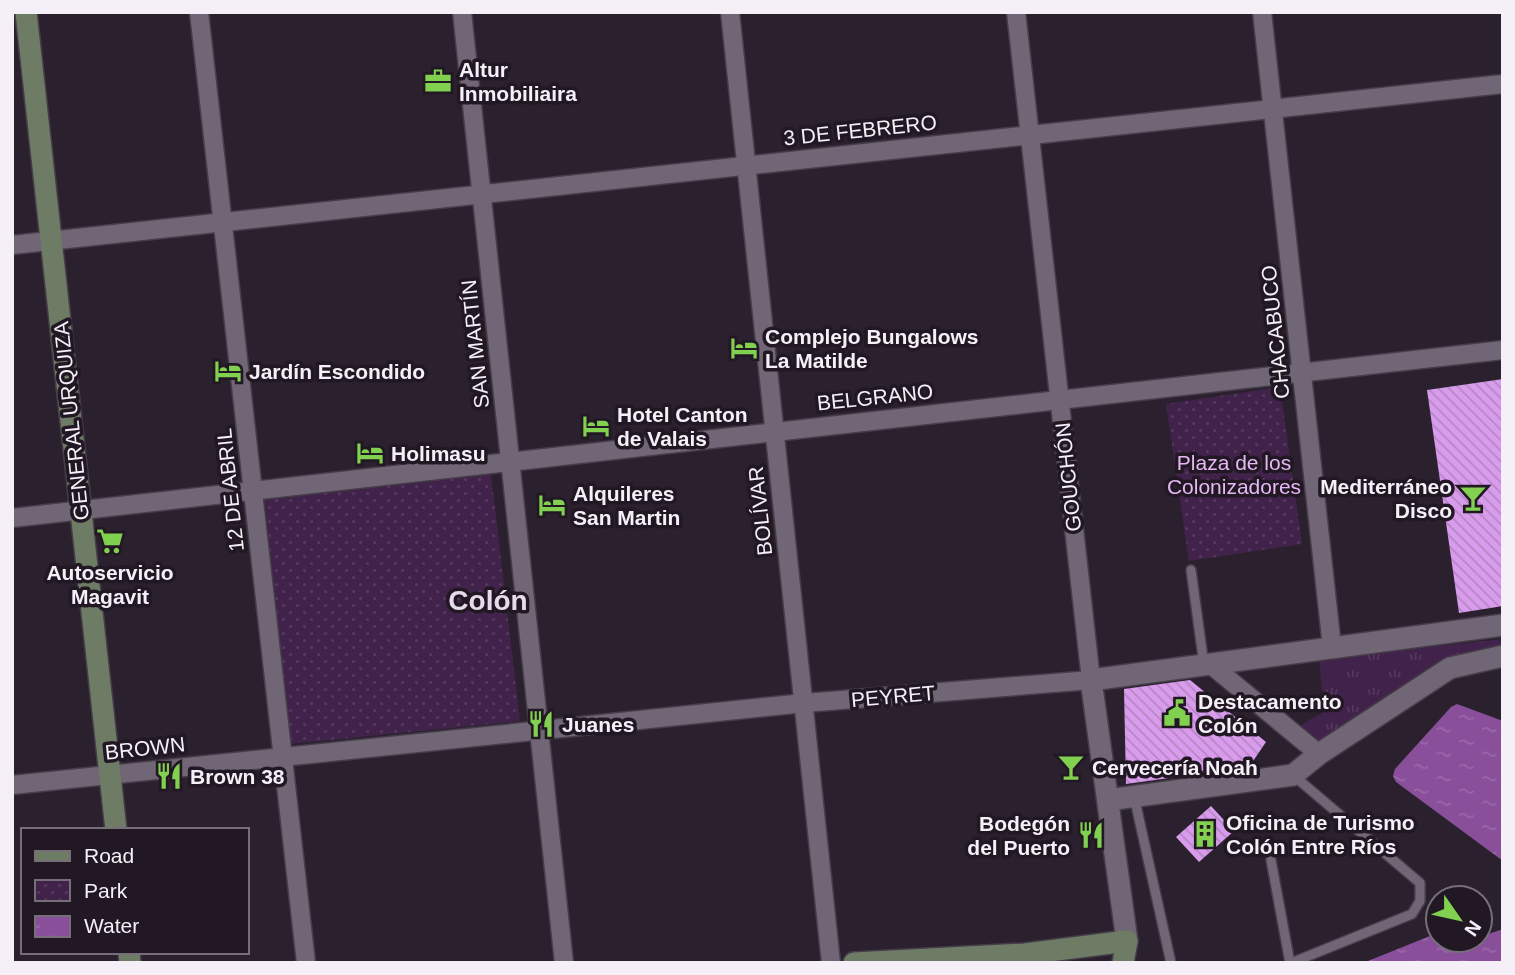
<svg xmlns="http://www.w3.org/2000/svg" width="1515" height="975" viewBox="0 0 1515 975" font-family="Arial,sans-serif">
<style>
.grass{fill:url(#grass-tufts)}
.park{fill:url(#park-dots)}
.water{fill:url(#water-ripples)}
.building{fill:url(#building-back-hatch)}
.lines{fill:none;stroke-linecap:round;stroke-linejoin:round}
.service-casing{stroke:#453d48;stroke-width:12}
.minor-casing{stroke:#453d48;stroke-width:21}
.tertiary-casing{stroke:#453d48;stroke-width:24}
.secondary-casing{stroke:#453d48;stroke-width:24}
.service{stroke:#716675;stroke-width:9}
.minor{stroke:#716675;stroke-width:18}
.tertiary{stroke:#716675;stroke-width:21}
.secondary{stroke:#6f7c65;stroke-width:21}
.labels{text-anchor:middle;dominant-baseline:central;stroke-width:7;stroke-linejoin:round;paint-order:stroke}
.poi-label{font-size:21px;font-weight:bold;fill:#f5eff8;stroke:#211824;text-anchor:start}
.street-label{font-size:21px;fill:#f5eff8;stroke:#211824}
.park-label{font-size:21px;fill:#e5b8f4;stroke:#211824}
.district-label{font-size:28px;font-weight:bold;fill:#e7daeb;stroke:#211824}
</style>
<defs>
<pattern id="grass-tufts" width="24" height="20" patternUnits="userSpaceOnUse" patternTransform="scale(1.75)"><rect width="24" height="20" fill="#41224b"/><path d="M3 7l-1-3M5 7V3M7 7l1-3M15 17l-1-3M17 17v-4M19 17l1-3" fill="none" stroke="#54385d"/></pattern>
<pattern id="park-dots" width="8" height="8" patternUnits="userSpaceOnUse" patternTransform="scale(1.75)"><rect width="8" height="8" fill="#41224b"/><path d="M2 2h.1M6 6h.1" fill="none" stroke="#54385d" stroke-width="1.8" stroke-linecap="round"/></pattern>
<pattern id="water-ripples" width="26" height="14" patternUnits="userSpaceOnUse" patternTransform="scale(1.75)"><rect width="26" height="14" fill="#894f9a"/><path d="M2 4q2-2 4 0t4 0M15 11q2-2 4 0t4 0" fill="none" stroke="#9a69a9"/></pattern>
<pattern id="building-back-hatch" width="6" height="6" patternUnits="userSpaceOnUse" patternTransform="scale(1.75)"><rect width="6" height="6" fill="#d99ced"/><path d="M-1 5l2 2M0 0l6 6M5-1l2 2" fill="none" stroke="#b587c4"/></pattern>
</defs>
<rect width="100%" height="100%" fill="#2b212e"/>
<polygon class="grass" points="1503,639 1503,649 1317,747 1294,729 1324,712 1319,659"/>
<g class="park">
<polygon points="1280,387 1302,544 1189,561 1166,404"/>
<polygon points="491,474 520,721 290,744 265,500"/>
</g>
<g class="water">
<polygon points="1457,704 1503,721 1503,861 1396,782 1393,776 1395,769 1451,707"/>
<polygon points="1503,929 1503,963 1363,963 1435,934 1438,934 1438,940 1449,940 1456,945 1480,940 1480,937"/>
</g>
<g class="building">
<polygon points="1503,379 1503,606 1459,613 1427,390"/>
<polygon points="1190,680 1266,742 1249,767 1126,784 1124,689"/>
<polygon points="1211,806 1234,831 1199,862 1176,837"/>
</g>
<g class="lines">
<defs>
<g id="service">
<polyline points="1191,570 1204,665"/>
<polyline points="1134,796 1171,963"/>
<polyline points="1271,860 1290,963"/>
<polyline points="1291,963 1412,914 1420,901 1420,883 1293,775"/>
</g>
<g id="minor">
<polyline points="199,12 306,963"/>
<polyline points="462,12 564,963"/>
<polyline points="730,12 831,963"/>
<polyline points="1262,12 1332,647"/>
<polyline points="12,245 1503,84"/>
<polyline points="12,518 1503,350"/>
<polyline points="1210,664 1319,754"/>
<polyline points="12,785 804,703 1091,680 1016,12"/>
</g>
<g id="tertiary">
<polyline points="1108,800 1293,775 1319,754 1450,668 1503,656"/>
<polyline points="1127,941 1091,680 1503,625"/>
</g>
<g id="secondary">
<polyline points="26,12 116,830"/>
<polyline points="129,952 130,963"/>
<polyline points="854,963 1025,954 1127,941 1123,963"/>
</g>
</defs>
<use href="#service" class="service-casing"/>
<use href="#minor" class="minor-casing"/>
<use href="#tertiary" class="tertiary-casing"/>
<use href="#secondary" class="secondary-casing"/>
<use href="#service" class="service"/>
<use href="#minor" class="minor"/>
<use href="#tertiary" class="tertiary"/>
<use href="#secondary" class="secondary"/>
</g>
<defs>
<symbol id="office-bare" viewBox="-9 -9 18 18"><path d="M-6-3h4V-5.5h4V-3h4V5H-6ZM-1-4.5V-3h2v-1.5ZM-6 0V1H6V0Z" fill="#82d04f" stroke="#211824" stroke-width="2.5" paint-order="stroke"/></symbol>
<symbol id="hotel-bare" viewBox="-9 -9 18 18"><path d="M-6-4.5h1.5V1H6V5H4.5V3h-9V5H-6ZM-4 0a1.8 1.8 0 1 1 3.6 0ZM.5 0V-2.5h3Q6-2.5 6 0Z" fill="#82d04f" stroke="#211824" stroke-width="2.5" paint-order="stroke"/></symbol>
<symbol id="bar-bare" viewBox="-9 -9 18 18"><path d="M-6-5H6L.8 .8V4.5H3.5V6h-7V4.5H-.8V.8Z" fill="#82d04f" stroke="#211824" stroke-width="2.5" paint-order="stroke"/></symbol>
<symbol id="supermarket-bare" viewBox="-9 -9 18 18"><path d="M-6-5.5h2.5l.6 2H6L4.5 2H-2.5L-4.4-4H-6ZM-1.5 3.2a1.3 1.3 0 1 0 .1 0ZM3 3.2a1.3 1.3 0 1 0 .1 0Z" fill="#82d04f" stroke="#211824" stroke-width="2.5" paint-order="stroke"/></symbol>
<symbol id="civic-bare" viewBox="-9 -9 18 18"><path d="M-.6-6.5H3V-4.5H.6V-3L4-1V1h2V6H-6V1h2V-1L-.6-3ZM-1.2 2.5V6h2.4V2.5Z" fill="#82d04f" stroke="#211824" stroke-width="2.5" paint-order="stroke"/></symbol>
<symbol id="restaurant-bare" viewBox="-9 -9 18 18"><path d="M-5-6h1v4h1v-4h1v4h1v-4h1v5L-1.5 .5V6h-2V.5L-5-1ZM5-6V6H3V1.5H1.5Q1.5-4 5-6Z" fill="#82d04f" stroke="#211824" stroke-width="2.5" paint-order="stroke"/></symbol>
<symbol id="building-bare" viewBox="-9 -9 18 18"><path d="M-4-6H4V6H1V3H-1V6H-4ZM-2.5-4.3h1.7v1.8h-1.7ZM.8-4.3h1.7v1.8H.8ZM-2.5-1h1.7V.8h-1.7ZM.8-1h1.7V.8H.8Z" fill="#82d04f" stroke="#211824" stroke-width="2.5" paint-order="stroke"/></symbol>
</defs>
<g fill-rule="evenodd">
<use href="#office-bare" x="419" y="62" width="38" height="38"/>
<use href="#hotel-bare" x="725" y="329" width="38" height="38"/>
<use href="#hotel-bare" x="209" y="352" width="38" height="38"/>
<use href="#hotel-bare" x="577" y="407" width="38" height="38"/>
<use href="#hotel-bare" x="351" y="434" width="38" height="38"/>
<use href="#bar-bare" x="1454" y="479" width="38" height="38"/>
<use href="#hotel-bare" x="533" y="486" width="38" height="38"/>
<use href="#supermarket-bare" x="91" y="522" width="38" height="38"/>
<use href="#civic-bare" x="1158" y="694" width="38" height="38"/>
<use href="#restaurant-bare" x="522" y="705" width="38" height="38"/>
<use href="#bar-bare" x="1052" y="748" width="38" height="38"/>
<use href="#restaurant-bare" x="150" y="757" width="38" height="38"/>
<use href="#building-bare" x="1186" y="815" width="38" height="38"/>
<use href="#restaurant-bare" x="1072" y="816" width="38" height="38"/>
</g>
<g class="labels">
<g class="poi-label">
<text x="459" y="69">Altur<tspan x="459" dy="24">Inmobiliaira</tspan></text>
<text x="765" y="336">Complejo Bungalows<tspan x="765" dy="24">La Matilde</tspan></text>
<text x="249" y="371">Jardín Escondido</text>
<text x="617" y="414">Hotel Canton<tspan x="617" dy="24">de Valais</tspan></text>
<text x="391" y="453">Holimasu</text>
<text x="1452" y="486" text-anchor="end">Mediterráneo<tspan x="1452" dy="24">Disco</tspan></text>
<text x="573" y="493">Alquileres<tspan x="573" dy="24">San Martin</tspan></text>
<text x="110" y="572" text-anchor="middle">Autoservicio<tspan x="110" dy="24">Magavit</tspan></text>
<text x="1198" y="701">Destacamento<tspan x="1198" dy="24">Colón</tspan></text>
<text x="562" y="724">Juanes</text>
<text x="1092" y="767">Cervecería Noah</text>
<text x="190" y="776">Brown 38</text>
<text x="1226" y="822">Oficina de Turismo<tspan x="1226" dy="24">Colón Entre Ríos</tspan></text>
<text x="1070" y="823" text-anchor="end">Bodegón<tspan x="1070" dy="24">del Puerto</tspan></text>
</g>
<g class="street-label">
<text transform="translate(860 130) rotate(-6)">3 DE FEBRERO</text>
<text transform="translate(1275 332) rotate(-96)">CHACABUCO</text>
<text transform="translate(475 344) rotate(-96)">SAN MARTÍN</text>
<text transform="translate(875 397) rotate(-6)">BELGRANO</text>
<text transform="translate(71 421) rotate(-96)">GENERAL URQUIZA</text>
<text transform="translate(1068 477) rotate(-96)">GOUCHÓN</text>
<text transform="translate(230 490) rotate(-96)">12 DE ABRIL</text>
<text transform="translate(760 511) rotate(-96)">BOLÍVAR</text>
<text transform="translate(893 696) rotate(-5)">PEYRET</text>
<text transform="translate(145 748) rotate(-6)">BROWN</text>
</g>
<g class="park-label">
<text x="1234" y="462">Plaza de los<tspan x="1234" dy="24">Colonizadores</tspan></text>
</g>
<g class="district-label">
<text x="488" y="600">Colón</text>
</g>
</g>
<rect width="1515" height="975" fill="none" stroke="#f5eff8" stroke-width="28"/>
<rect x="21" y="828" width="228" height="126" fill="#211824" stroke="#766e79" stroke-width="2"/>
<rect x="35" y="851" width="35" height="10" fill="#6f7c65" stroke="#766e79" stroke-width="2"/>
<text x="84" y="863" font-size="21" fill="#f5eff8">Road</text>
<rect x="35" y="880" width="35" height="21" fill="url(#park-dots)" stroke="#766e79" stroke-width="2"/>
<text x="84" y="898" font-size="21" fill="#f5eff8">Park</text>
<rect x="35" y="916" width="35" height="21" fill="url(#water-ripples)" stroke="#766e79" stroke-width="2"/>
<text x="84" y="933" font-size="21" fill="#f5eff8">Water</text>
<g transform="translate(1459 919) rotate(124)"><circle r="33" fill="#211824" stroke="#766e79" stroke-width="2"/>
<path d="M0-5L12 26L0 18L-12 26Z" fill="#82d04f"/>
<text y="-10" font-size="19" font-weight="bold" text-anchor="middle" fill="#f5eff8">N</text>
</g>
</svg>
